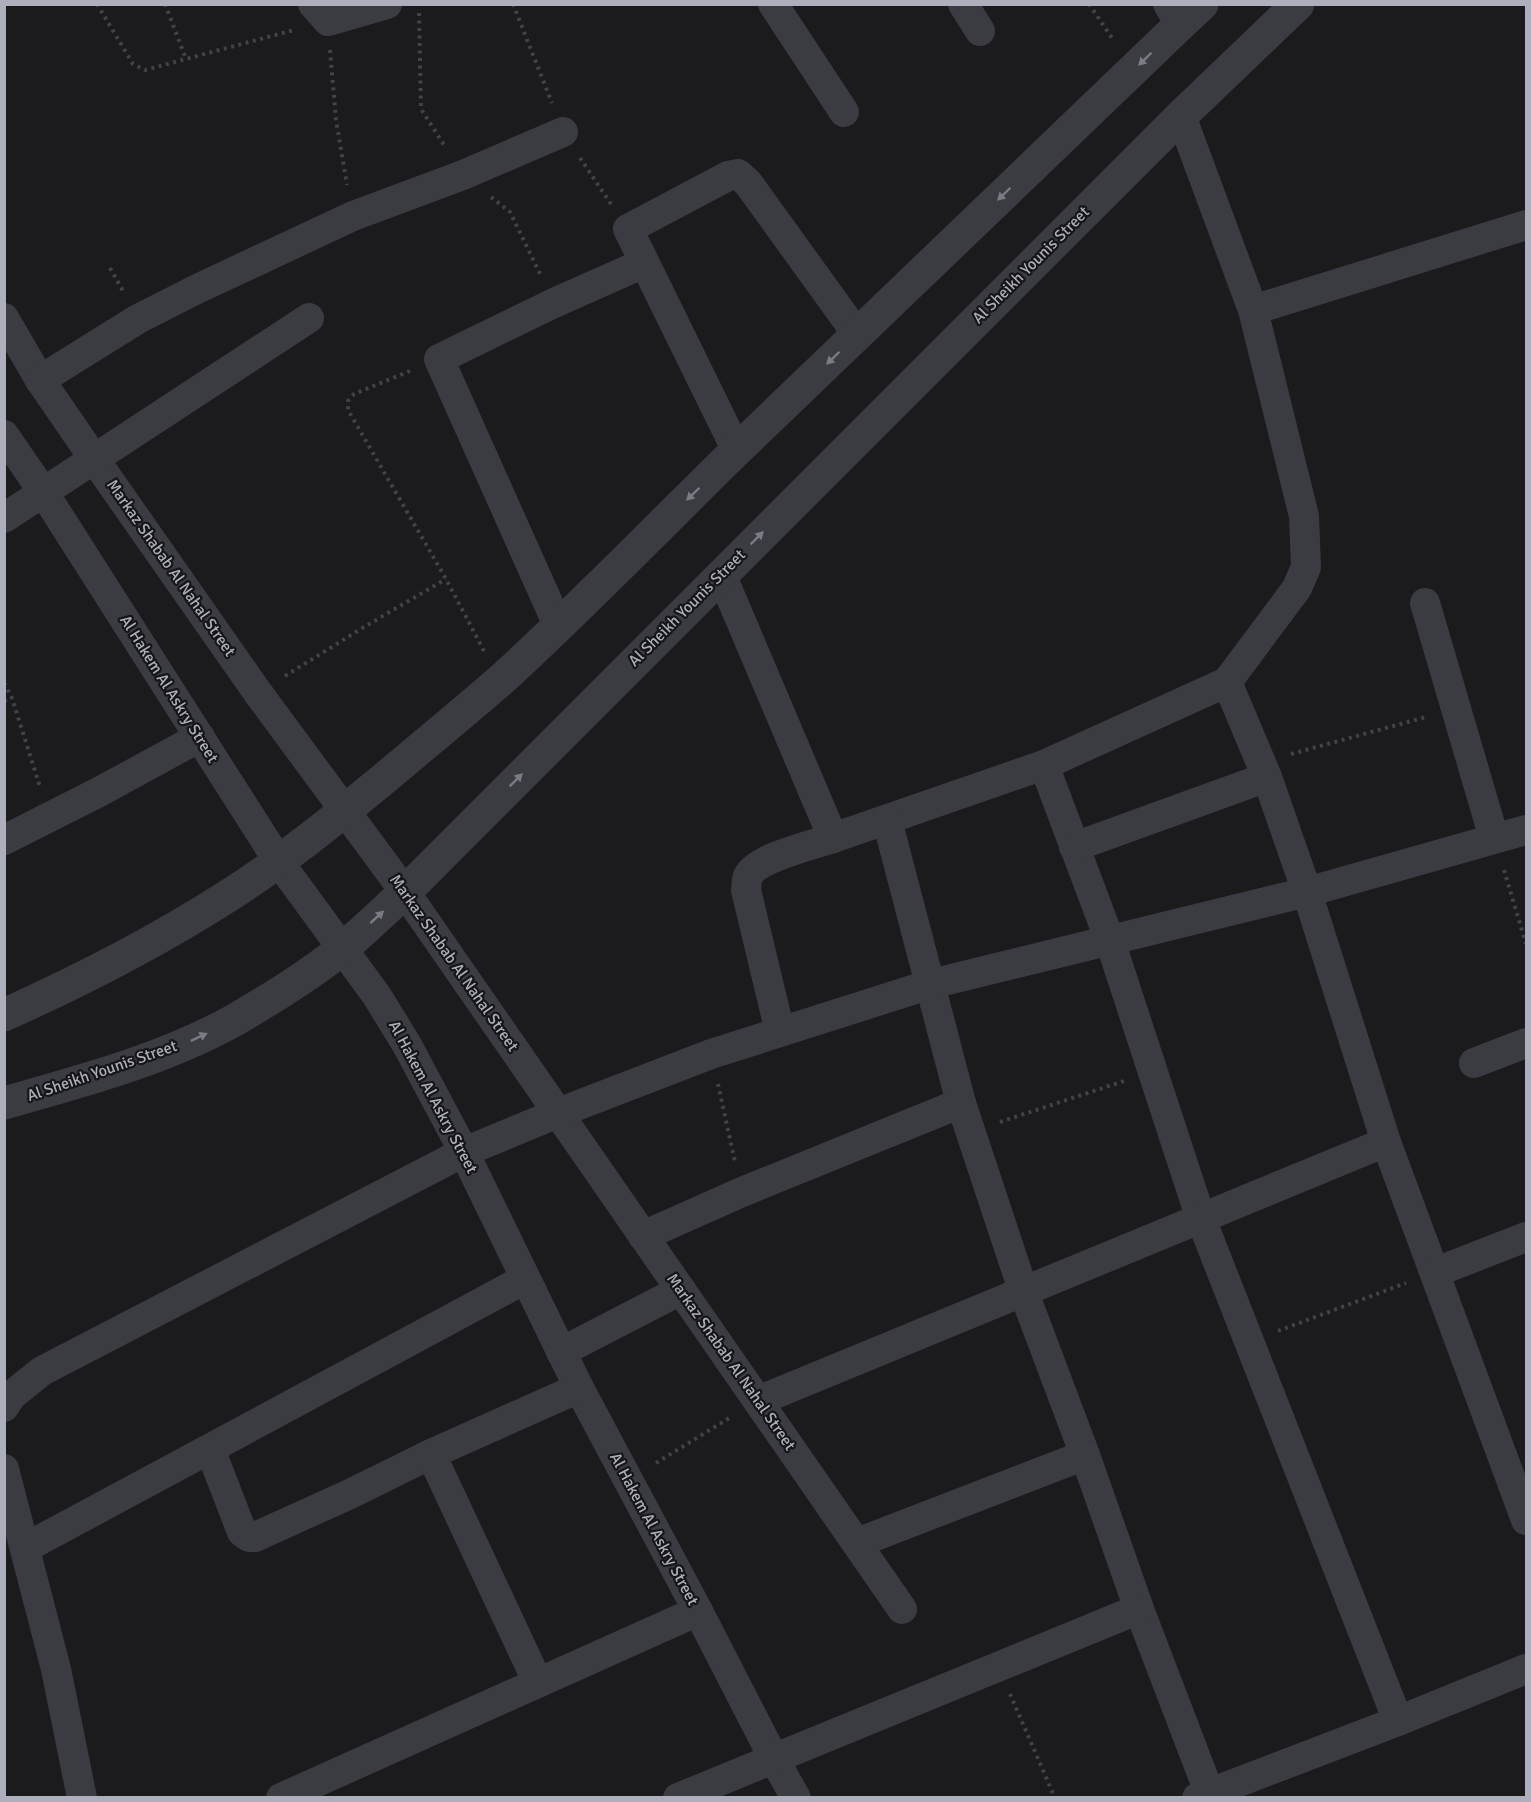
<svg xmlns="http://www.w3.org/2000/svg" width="1531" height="1802" viewBox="0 0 1531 1802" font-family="Signika,sans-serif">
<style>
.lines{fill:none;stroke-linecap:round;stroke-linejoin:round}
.path{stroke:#414349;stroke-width:4;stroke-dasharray:3 4.5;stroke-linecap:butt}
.minor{stroke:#3b3c42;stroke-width:30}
.tertiary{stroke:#3b3c42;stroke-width:33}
.oneway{fill:#7a7c85}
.labels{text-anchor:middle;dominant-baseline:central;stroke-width:4.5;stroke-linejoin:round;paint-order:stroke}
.street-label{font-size:16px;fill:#adb0bc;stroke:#161518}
</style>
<rect width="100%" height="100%" fill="#1b1a1d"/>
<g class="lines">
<g class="path">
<polyline points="97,4 133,64 145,70 294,30"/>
<polyline points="165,4 186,59"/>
<polyline points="513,4 552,103"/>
<polyline points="1089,4 1114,41"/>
<polyline points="419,13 421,109 446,148"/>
<polyline points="330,50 336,120 347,185"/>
<polyline points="580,158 611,204"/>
<polyline points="491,197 510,212 541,276"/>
<polyline points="110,268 123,291"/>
<polyline points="410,371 354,394 348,401 348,410 446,579 484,651"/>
<polyline points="285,676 364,627 446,579"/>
<polyline points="4,683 12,698 40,787"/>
<polyline points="4,701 12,698"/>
<polyline points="1291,754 1426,717"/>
<polyline points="1504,870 1526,944"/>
<polyline points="718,1084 735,1162"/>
<polyline points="1000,1122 1124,1081"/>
<polyline points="1278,1331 1406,1283"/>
<polyline points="656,1463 731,1417"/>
<polyline points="1010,1694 1055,1798"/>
</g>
<g class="minor">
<polyline points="313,4 328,21 387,4"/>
<polyline points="773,4 844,112"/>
<polyline points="963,4 980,31"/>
<polyline points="1168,4 1181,25"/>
<polyline points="1181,116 1253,310 1304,516 1306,567 1297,588 1227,682"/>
<polyline points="1253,310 1526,225"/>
<polyline points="4,318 40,380 95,460 258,693 405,892 902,1609"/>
<polyline points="40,380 138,319 197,289 353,216 463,175 563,132"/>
<polyline points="4,435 44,493 279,862 377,996 407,1045 464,1152 579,1388 698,1611 774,1759 796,1798"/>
<polyline points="737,451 628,229 728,176 738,174 748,183 857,334"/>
<polyline points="4,518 309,318"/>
<polyline points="721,574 833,838 1044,765 1227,682 1267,777 1307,892 1386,1142 1526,1520"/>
<polyline points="1425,603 1494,838"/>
<polyline points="558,625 439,359 554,303 644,263"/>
<polyline points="1044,765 1110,941 1201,1219 1398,1721"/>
<polyline points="887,820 961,1103 1024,1293 1085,1455 1139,1609 1209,1792"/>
<polyline points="4,840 99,792 200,737"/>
<polyline points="1074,847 1267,777"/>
<path d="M 780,1032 L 746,890 C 747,886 746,880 748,876 C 758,857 813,845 833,838"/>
<polyline points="1474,1063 1526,1043"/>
<polyline points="643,1236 742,1192 961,1103"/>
<polyline points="1436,1272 1526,1237"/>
<polyline points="561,1352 681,1290"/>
<polyline points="758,1401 1386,1142"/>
<polyline points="4,1407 12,1395 42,1371 464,1152 558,1113 711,1054 931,984 1307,892 1526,830"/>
<polyline points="210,1449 242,1532 249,1537 255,1537 350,1494 431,1454 579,1388"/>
<polyline points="431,1454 538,1683"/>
<polyline points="4,1469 56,1669 82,1798"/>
<polyline points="857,1543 1085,1455"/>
<polyline points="25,1548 525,1279"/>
<polyline points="281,1798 698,1611"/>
<polyline points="678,1798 1139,1609"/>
<polyline points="1197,1798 1398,1721 1526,1669"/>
</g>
<g class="tertiary">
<path d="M 4,1015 C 82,980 156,942 228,896 C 283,861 335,819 386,777 C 424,745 463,713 501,680 C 583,605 660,525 739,448 C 893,299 1047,151 1202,4"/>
<path d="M 4,1103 C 82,1081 162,1060 233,1021 C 271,999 309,976 343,948 C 365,930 384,911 405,892 L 1181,116 L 1298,4"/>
</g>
</g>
<defs><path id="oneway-solid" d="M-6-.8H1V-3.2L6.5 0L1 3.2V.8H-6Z" transform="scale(1.5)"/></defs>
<g class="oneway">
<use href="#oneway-solid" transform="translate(1145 59) rotate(136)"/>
<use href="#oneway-solid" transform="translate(1004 194) rotate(136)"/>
<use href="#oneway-solid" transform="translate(833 358) rotate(136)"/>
<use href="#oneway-solid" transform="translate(693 494) rotate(136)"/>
<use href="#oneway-solid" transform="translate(757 538) rotate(-45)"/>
<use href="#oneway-solid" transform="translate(516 780) rotate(-45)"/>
<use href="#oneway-solid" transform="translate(377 917) rotate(-42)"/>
<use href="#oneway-solid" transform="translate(199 1037) rotate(-25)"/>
</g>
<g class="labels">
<g class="street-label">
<text transform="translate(1031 265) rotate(-45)">Al Sheikh Younis Street</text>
<text transform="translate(171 568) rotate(55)">Markaz Shabab Al Nahal Street</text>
<text transform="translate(687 608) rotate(-45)">Al Sheikh Younis Street</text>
<text transform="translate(169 689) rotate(58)">Al Hakem Al Askry Street</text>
<text transform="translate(454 963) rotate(55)">Markaz Shabab Al Nahal Street</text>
<text transform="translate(102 1071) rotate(-19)">Al Sheikh Younis Street</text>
<text transform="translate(433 1097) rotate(62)">Al Hakem Al Askry Street</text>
<text transform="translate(731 1362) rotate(55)">Markaz Shabab Al Nahal Street</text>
<text transform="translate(654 1529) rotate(62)">Al Hakem Al Askry Street</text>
</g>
</g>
<rect width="1531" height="1802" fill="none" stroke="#adb0bc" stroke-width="12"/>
</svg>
